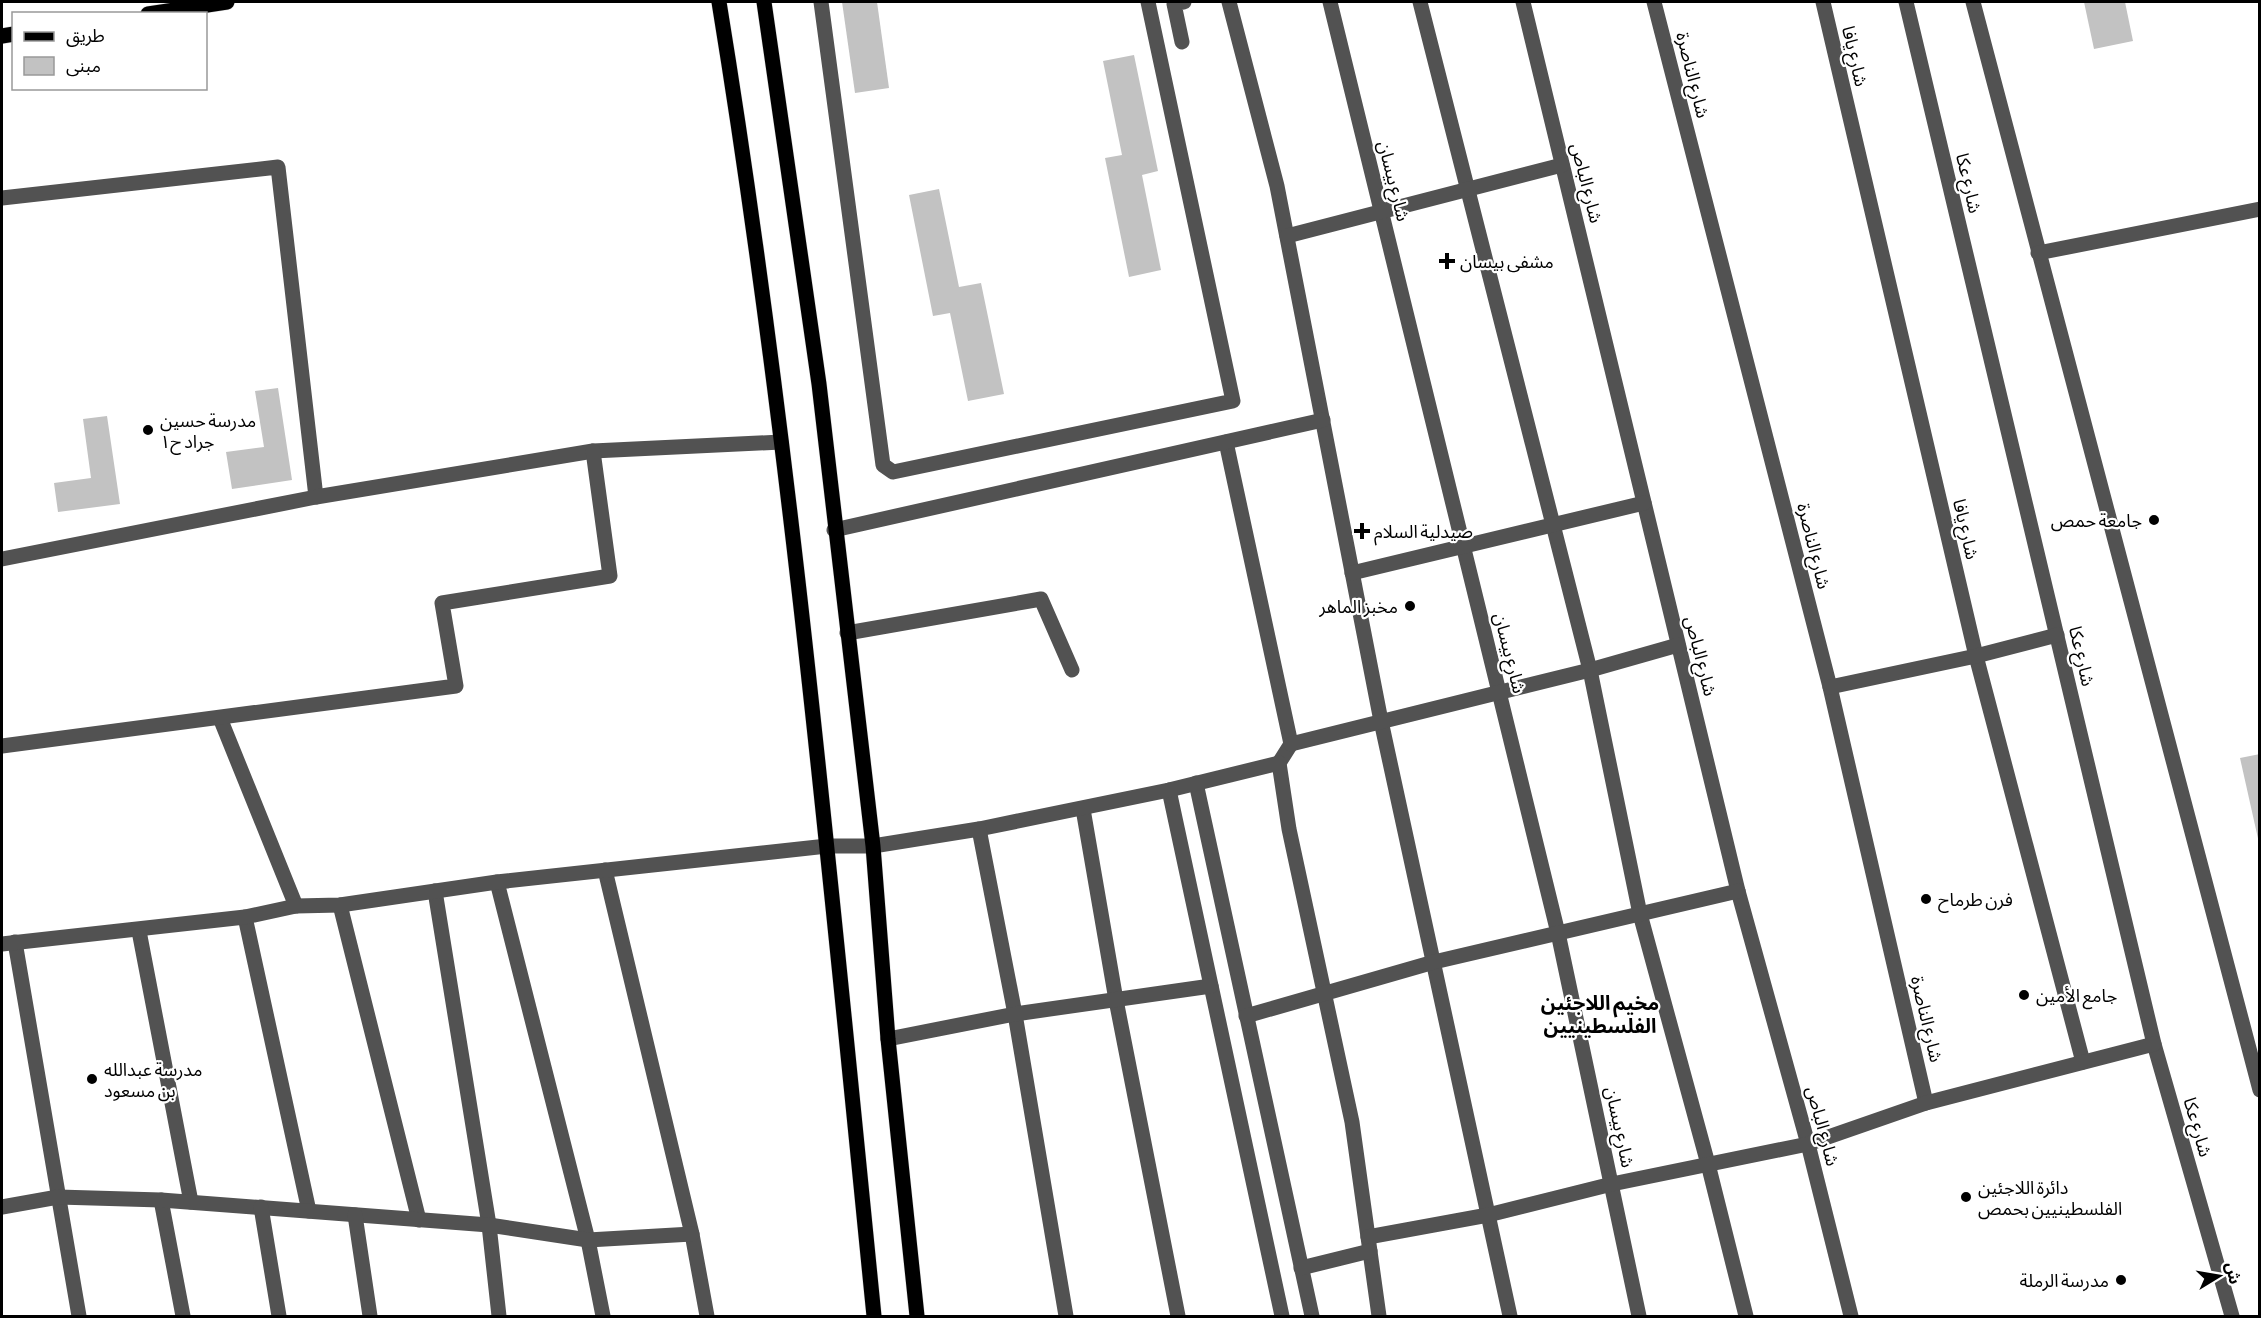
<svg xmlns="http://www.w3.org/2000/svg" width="2261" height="1318" viewBox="0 0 2261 1318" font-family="'Asap Condensed','Noto Sans Arabic',sans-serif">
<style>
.building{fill:#c2c2c2}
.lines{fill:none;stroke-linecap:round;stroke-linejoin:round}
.major-casing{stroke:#dbdbdb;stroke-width:16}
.minor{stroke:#525252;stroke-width:15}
.major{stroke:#000;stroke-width:15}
.poi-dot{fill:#000;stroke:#fff;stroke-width:2}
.labels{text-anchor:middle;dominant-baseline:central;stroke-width:4.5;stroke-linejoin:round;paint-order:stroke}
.street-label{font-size:18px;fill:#000;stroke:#fff}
.poi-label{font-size:18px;fill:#000;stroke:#fff;text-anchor:start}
.neighbourhood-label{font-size:20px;font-weight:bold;fill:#000;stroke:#fff}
</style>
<rect width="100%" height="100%" fill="#fff"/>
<g class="building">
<polygon points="842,2 877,2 889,88 855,93"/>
<polygon points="2084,2 2125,2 2133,41 2094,49"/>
<polygon points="1134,55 1158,171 1142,175 1161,270 1129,277 1105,158 1122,155 1103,61"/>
<polygon points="939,189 959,287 981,283 1004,394 968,401 950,313 933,316 909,195"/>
<polygon points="278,388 292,480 232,489 226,452 264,447 255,391"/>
<polygon points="107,416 120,504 58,512 54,483 91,478 83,419"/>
<polygon points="2260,754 2260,842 2259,843 2240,758"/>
</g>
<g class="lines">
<defs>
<g id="major">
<path d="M 719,2 C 790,437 830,877 874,1316"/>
<polyline points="764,2 819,384 873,846 888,1039 917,1316"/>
<polyline points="148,14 227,2"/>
<polyline points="2,36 14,34"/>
</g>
</defs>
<use href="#major" class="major-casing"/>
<g class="minor">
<polyline points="821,2 883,465 893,472 1233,401 1148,2"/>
<polyline points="1229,2 1277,186 1381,721 1510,1316"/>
<polyline points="1330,2 1558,933 1639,1316"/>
<polyline points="1420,2 1590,670 1640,914 1708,1164 1746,1316"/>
<polyline points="1523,2 1738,891 1808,1144 1851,1316"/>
<polyline points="1654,2 1830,687 1926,1103"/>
<polyline points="1823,2 1976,656 2083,1062"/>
<polyline points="1906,2 2154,1044 2232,1316"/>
<polyline points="1973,2 2260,1090"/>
<polyline points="1182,42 1174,4 1184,2"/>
<polyline points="2,198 278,167 316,497"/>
<polyline points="1287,236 1562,165"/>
<polyline points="2038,253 2260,209"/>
<polyline points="1226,442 1291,744 1279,763 1289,829 1352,1122 1379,1316"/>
<polyline points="834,530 1323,420"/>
<polyline points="2,559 316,497 593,451 781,442"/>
<polyline points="1352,573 1644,503"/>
<polyline points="847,633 1041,599 1072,670"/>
<polyline points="1830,687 1976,656 2057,635"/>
<polyline points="220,718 296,906"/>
<polyline points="1291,744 1590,670 1678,645"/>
<polyline points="2,746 456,686 442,603 610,576 593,451"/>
<polyline points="1196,783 1312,1316"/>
<polyline points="1169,790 1282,1316"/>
<polyline points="1083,809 1116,1000 1178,1316"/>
<polyline points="979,829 1169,790 1279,763"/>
<polyline points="605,870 692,1234 707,1316"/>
<polyline points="497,882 588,1240 603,1316"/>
<polyline points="435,891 489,1225 499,1316"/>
<polyline points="340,905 419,1220"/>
<polyline points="245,917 309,1211"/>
<polyline points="139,931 191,1202"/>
<polyline points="15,942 79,1316"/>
<polyline points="2,944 245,917 296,906 340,905 497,882 827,846 873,846 979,829 1015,1014 1066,1316"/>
<polyline points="1246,1016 1434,962 1738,891"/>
<polyline points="888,1039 1015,1014 1211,986"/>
<polyline points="161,1200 183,1316"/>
<polyline points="2,1207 58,1197 161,1200 489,1225 588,1240 692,1234"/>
<polyline points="261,1207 279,1316"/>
<polyline points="355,1215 370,1316"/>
<polyline points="1368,1237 1488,1215 1612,1184 1808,1144 1926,1103 2154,1044"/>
<polyline points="1301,1268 1370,1251"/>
</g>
<use href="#major" class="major"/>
</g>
<g class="poi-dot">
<path d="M1444 252h6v6h6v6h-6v6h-6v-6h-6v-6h6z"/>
<circle cx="148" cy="430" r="6"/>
<circle cx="2154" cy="520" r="6"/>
<path d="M1359 522h6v6h6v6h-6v6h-6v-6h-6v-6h6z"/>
<circle cx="1410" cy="606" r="6"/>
<circle cx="1926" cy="899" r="6"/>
<circle cx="2024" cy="995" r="6"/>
<circle cx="92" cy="1079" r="6"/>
<circle cx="1966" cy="1197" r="6"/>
<circle cx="2121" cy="1280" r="6"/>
</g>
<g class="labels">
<g class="street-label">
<text transform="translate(1855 56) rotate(77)">شارع يافا</text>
<text transform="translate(1693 75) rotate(76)">شارع الناصرة</text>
<text transform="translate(1394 181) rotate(76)">شارع بيسان</text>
<text transform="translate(1587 183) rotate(76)">شارع الباص</text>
<text transform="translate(1969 183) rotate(77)">شارع عكا</text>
<text transform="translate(1966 529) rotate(77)">شارع يافا</text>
<text transform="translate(1814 546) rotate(76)">شارع الناصرة</text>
<text transform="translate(1510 653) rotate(76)">شارع بيسان</text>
<text transform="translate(1701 656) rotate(76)">شارع الباص</text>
<text transform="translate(2082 656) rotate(77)">شارع عكا</text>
<text transform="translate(1927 1019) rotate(77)">شارع الناصرة</text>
<text transform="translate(1823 1126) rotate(75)">شارع الباص</text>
<text transform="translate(1620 1127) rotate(78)">شارع بيسان</text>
<text transform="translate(2198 1127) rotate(74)">شارع عكا</text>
</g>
<g class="poi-label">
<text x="1460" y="261">مشفى بيسان</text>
<text x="160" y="420">مدرسة حسين<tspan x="160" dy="21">جراد ح١</tspan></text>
<text x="2142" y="520" text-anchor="end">جامعة حمص</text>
<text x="1374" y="531">صيدلية السلام</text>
<text x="1398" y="606" text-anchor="end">مخبز الماهر</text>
<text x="1938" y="899">فرن طرماح</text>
<text x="2036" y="995">جامع الأمين</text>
<text x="104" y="1069">مدرسة عبدالله<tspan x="104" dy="21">بن مسعود</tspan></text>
<text x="1978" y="1187">دائرة اللاجئين<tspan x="1978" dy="21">الفلسطينيين بحمص</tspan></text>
<text x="2109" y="1280" text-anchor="end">مدرسة الرملة</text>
</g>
<g class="neighbourhood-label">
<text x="1600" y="1002">مخيم اللاجئين<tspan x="1600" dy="23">الفلسطينيين</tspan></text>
</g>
</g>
<rect width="2261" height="1318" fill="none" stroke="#000000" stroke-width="6"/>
<rect x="12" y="12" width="195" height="78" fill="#ffffff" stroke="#999999" stroke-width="1.5"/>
<rect x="24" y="32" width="30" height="9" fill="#000000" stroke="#999999" stroke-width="1.5"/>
<text x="66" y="42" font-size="18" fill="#000000">طريق</text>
<rect x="24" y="57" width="30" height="18" fill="#c2c2c2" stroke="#999999" stroke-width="1.5"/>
<text x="66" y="72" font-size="18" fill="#000000">مبنى</text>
<g transform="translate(2219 1276) rotate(79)" stroke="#ffffff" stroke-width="4.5" paint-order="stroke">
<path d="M0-4.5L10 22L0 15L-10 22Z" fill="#000000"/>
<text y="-9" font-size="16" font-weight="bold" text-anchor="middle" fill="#000000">ش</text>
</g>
</svg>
